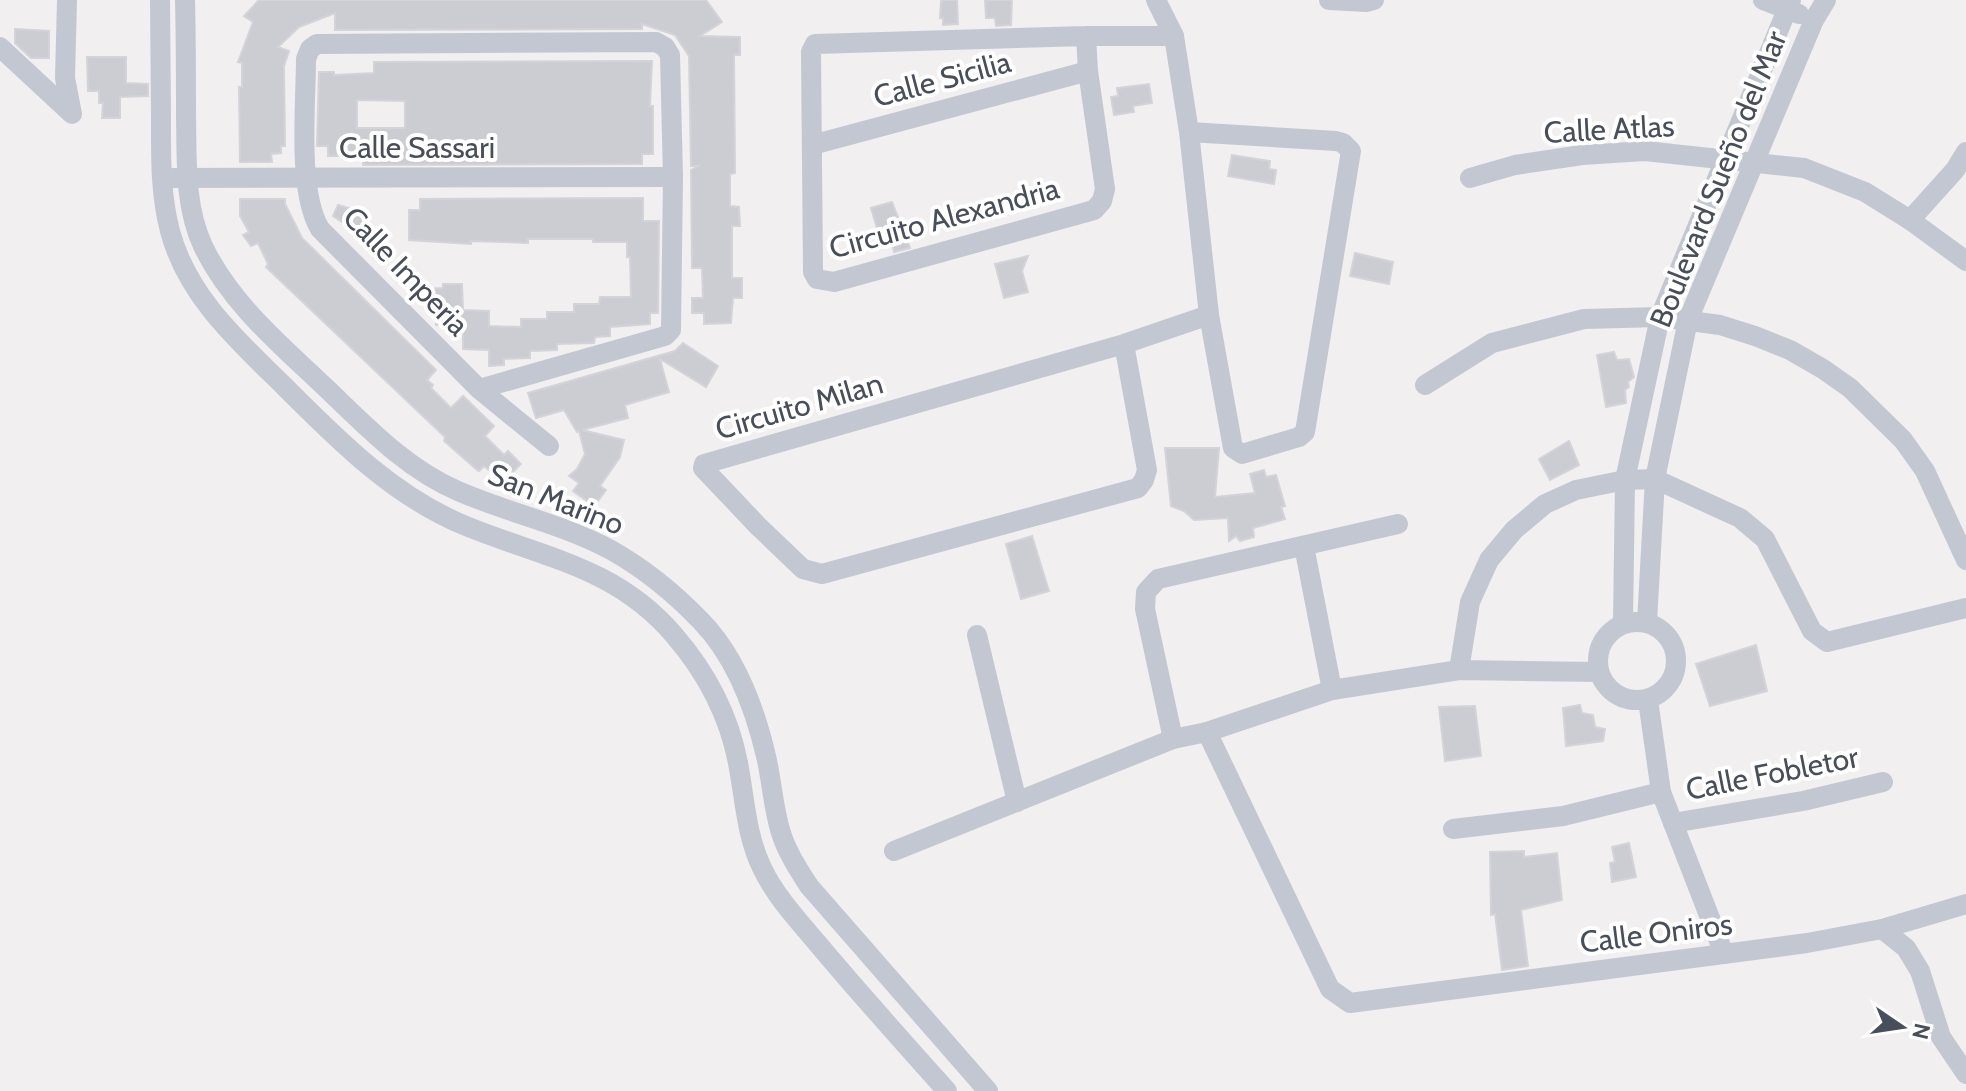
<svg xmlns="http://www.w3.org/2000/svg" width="1966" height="1091" viewBox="0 0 1966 1091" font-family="Cabin,sans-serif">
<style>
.building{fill:#cccdd3;stroke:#d3d3d9;stroke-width:2;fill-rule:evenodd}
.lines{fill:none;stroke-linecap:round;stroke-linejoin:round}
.minor{stroke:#c3c7d2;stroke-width:20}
.labels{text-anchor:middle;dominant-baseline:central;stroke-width:8;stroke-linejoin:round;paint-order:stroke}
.street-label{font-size:30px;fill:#484e5a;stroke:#fff}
</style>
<rect width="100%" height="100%" fill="#f1efef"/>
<g class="building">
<polygon points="259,0 706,0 722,22 700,36 740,37 740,55 734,55 735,173 730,174 730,206 739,207 740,226 732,226 732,278 742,278 742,298 733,298 731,323 704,324 704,313 692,313 692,298 703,298 702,268 692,268 691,170 698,166 691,166 689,56 675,35 642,24 642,29 335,30 335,13 299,27 278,47 289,51 284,66 285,146 281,146 281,153 271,154 272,162 240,162 239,87 242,87 242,63 238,62 253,22 244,16"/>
<polygon points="941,0 957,0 958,24 943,25 943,18 940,18"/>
<polygon points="985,0 1012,0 1011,25 996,26 995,18 986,18"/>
<polygon points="15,29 49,31 49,58 31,58 15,43"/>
<polygon points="87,57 126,57 126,83 148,84 148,96 120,97 120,118 102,118 103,103 99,103 99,91 88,91"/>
<path d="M 652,61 L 650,106 L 653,106 L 653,154 L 642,154 L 642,164 L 363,165 L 363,158 L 343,159 L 343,156 L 328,156 L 328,146 L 317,146 L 319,72 L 334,72 L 334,75 L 374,73 L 374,62 ZM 357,100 L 405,101 L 405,128 L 357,128 Z"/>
<polygon points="1149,84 1152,103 1133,106 1134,112 1114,115 1111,97 1118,96 1117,88"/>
<polygon points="1232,155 1270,161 1269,169 1276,170 1274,184 1228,176"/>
<polygon points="643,198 643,221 659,221 658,313 650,313 650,324 610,327 610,336 595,337 594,343 557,344 557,350 530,351 530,358 504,359 504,365 489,366 489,350 463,349 463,324 436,325 435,305 426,306 426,289 443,288 443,284 462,284 463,310 489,311 489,326 521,327 521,319 547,319 547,312 574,312 574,304 599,304 600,297 631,297 630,257 627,257 627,242 593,242 593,239 528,239 528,243 471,241 471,244 409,240 409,210 420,210 420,199"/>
<polygon points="240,199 285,199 285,204 302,238 436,370 427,380 433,385 431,388 451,408 463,396 494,426 485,436 504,455 508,451 521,464 503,482 484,466 479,471 477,470 444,441 445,437 266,267 268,264 258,243 251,246 243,235 249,232 240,216"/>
<polygon points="892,202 910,248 894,252 892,243 882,245 871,208"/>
<polygon points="338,205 366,213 366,224 358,233 333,216"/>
<polygon points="1355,253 1393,262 1389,284 1350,276"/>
<polygon points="1028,256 1022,271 1028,292 1004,298 995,264"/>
<polygon points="683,343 718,366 706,387 660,359 669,392 625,405 628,418 582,430 624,440 620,457 600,486 606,490 594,506 573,491 579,483 569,476 577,469 585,454 579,431 577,432 564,410 536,418 528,393 675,351"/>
<polygon points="1614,352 1617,360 1629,359 1634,377 1628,382 1629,387 1625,390 1626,403 1606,407 1597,355"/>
<polygon points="1569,441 1579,465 1550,480 1539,459"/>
<polygon points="1165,448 1219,448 1215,497 1255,493 1250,474 1264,470 1266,477 1276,475 1285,506 1281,507 1285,519 1253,528 1254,537 1240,541 1236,536 1229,541 1228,518 1194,520 1184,511 1171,506"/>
<polygon points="1032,536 1049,591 1021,599 1006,544"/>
<polygon points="1756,645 1767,691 1710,706 1696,664"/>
<polygon points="1580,705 1582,713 1593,715 1595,727 1605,729 1603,741 1566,746 1563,708"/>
<polygon points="1475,706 1481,756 1445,761 1439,707"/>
<polygon points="1629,843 1636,877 1612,882 1610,863 1615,862 1612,847"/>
<polygon points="1524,851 1524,857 1557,853 1562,900 1521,910 1528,966 1502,970 1495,914 1491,915 1490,852"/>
</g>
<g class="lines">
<g class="minor">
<path d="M 160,0 C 160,39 161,77 161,116 C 161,154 160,193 170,231 C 187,296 238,341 284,386 C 338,440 394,497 466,526 C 544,558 616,567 674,635 C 706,672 729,716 738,763 C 745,799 746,835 762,868 C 776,897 798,920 818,944 C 860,994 903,1042 947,1091"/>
<path d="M 185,0 C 186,38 186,77 186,115 C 187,158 184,206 203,246 C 230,303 281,345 325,387 C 366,426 406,469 458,491 C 508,513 563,524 611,550 C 643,568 675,594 701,621 C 735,656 755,709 766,756 C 772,781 773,808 781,833 C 787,852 798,869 809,886 L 988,1091"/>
<polyline points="1156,0 1174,36 1189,132 1209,315 1233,448 1242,454 1299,437 1305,432 1351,151 1343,143 1336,141 1189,132"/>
<polyline points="1329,0 1367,2 1374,0"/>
<polyline points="1763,0 1799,14"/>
<polyline points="1086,36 1088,71 1105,189 1102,201 1094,210 834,282 817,279 813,272 811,52 815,44 1086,36 1174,36"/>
<polyline points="0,47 72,114 65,78 67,0"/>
<polyline points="812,145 1088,71"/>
<polyline points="173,178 673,177"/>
<polyline points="1470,178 1515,165 1582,155 1645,151 1804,168 1865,192 1910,220 1966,261"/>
<polyline points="1910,220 1955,170 1966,152"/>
<polyline points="1124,344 1147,470 1144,480 1138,488 822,574 803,569 758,526 703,468 704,464 1124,344 1209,315"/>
<polyline points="1425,385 1492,343 1584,319 1660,317 1720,325 1755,336 1790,350 1823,369 1850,388 1903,440 1925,471 1966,560"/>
<path d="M 479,389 L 665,336 L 671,330 L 673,177 L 670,55 L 665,47 L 656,42 L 317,44 L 310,49 L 306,59 C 306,104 297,191 320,229 L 479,389 L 549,446"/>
<polyline points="1304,546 1332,690"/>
<circle cx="1637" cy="661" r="39"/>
<polyline points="1647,622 1655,479 1688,320 1814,20 1826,0"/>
<polyline points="1623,624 1625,480 1660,317 1791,0"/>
<polyline points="977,635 1017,802"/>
<polyline points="1459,670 1470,602 1489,560 1514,530 1545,504 1576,490 1625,480 1655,479 1740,518 1765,539 1812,631 1827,642 1966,608"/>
<polyline points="1648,700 1661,792 1724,954"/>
<polyline points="1207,732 1330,989 1350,1003 1807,943 1882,929 1966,904"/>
<polyline points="1173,739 1145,609 1146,592 1158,579 1398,524"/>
<polyline points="1673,823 1803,801 1883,782"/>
<polyline points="1453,829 1563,816 1661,792"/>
<polyline points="894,851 1173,739 1207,732 1332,690 1459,670 1598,672"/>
<polyline points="1882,929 1906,948 1920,971 1941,1037 1966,1074"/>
</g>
</g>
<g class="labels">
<g class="street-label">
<text transform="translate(942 79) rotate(-15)">Calle Sicilia</text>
<text transform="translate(1609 129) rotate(-3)">Calle Atlas</text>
<text x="417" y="147">Calle Sassari</text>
<text transform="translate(1718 179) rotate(-68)">Boulevard Sueño del Mar</text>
<text transform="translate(944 218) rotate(-15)">Circuito Alexandria</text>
<text transform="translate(406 271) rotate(46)">Calle Imperia</text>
<text transform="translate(799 406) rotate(-16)">Circuito Milan</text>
<text transform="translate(556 499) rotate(22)">San Marino</text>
<text transform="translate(1772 773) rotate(-11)">Calle Fobletor</text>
<text transform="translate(1656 933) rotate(-7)">Calle Oniros</text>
</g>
</g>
<g transform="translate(1902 1027) rotate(103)" stroke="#ffffff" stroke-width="6" paint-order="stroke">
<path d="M0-6L14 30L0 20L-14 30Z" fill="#484e5a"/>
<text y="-12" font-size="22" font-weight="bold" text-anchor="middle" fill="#484e5a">N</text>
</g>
</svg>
